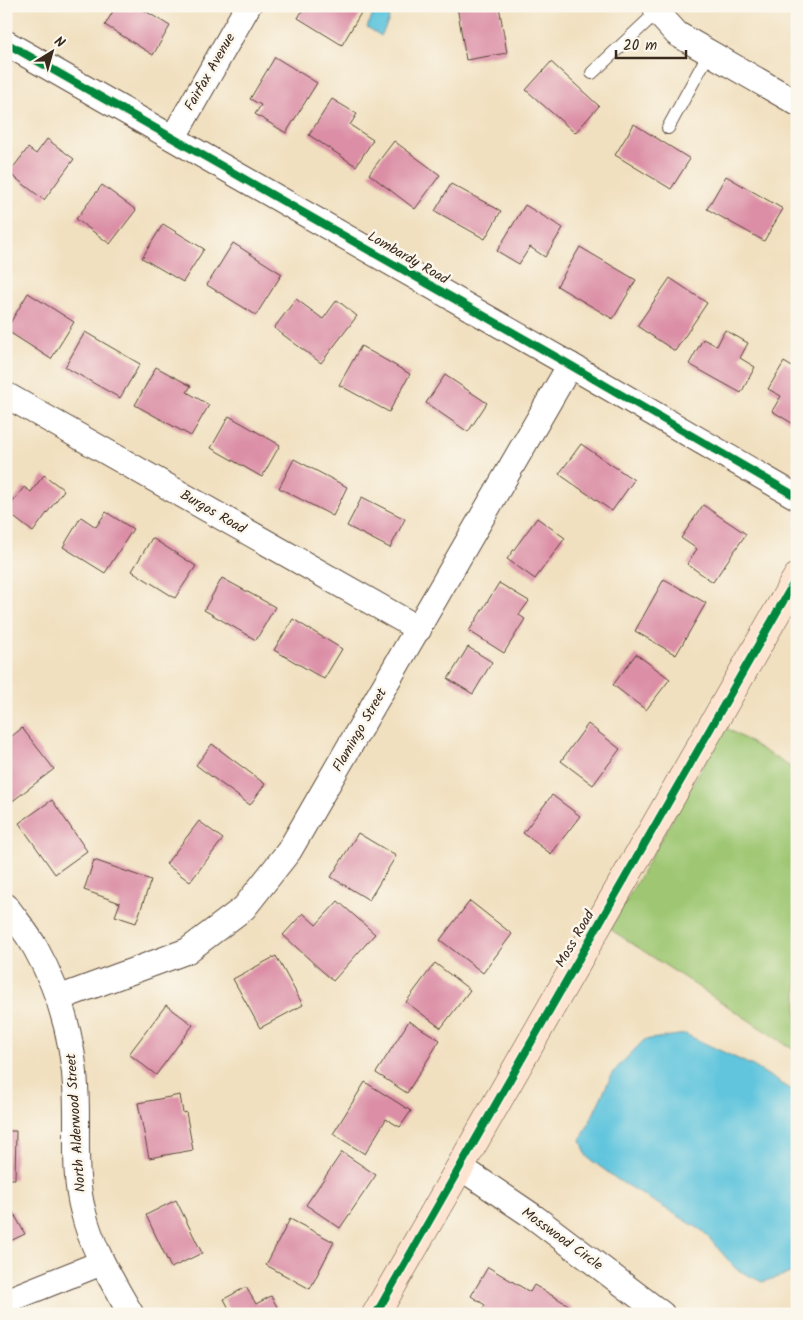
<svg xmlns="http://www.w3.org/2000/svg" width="803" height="1320" viewBox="0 0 803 1320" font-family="Kalam,sans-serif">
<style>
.green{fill:#9fc773;stroke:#6d7848}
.water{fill:#60c5dd;stroke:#4e787e}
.building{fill:#db8ea6}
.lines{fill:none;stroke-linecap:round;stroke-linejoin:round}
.lane-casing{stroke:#564536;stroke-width:14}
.street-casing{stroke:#564536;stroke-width:27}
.secondary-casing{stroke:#564536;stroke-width:29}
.lane{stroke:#fff;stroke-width:12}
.street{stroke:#fff;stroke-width:25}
.secondary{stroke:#fde4d0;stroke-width:28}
.cycleway-casing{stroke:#fbf7ec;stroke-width:11}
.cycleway{stroke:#00873e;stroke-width:8}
.labels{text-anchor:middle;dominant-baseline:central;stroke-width:5;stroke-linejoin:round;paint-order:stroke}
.street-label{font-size:14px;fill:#3b2a1e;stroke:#fbf7ec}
</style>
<rect width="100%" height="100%" fill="#fbf7ec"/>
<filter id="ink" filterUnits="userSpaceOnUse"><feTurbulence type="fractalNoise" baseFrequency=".02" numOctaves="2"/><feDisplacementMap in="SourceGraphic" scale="10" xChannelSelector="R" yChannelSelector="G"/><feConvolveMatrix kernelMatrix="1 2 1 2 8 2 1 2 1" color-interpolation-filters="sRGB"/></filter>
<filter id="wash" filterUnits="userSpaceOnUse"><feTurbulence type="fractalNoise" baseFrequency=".0096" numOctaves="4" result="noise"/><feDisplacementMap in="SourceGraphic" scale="20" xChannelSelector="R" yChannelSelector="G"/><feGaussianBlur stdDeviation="1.12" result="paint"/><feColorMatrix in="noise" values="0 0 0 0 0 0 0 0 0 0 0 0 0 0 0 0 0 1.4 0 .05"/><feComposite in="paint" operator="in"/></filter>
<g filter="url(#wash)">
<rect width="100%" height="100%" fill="#f1e0c0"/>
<polygon class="green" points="725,727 797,771 797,1052 610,929"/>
<g class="water">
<polygon points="373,6 387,6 389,20 381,36 367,27 372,17"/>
<polygon points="685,1034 753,1066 797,1093 797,1271 762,1282 736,1269 703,1231 618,1180 587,1157 581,1140 613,1072 644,1040"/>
</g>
<g id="blocks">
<g class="building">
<polygon points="116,6 137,6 170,26 153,55 105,25"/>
<polygon points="305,6 365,6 342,45 298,18"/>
<polygon points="457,6 499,6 507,53 466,60"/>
<polygon points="275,57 317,83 286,133 255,114 261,105 250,99"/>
<polygon points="551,62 599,106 575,133 526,90"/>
<polygon points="332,99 357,114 350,125 373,140 356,166 309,135"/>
<polygon points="634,124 690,159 671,189 615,155"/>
<polygon points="47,139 74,159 44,200 9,173 28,148 36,154"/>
<polygon points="394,141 440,175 415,209 369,174"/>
<polygon points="726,176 783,209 764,241 707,209"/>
<polygon points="451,184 501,211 485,239 435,211"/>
<polygon points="102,185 136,210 110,244 76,219"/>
<polygon points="525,205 563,228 545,257 530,247 519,264 497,251"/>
<polygon points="163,224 204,249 183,282 142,258"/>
<polygon points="233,243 282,274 256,315 207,285"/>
<polygon points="580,247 636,280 613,319 557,286"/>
<polygon points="670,278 707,303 675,351 637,326"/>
<polygon points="28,293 74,322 51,359 6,330"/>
<polygon points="296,299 323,319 337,300 357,316 321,363 274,328"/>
<polygon points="725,330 748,343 740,358 755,367 741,393 689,364 703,339 717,346"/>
<polygon points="85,332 140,364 120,398 65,367"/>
<polygon points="361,346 410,374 389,412 339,385"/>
<polygon points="784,362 797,370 795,425 772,411 781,396 768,389"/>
<polygon points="156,367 191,386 187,392 209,405 191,436 135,405"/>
<polygon points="445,375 487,403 468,432 426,403"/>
<polygon points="229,416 280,445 262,477 211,448"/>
<polygon points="581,444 634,480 612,511 559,474"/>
<polygon points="294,459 347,487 333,516 279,488"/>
<polygon points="44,475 64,490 33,532 6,511 24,487 31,492"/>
<polygon points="362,497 405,519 390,548 347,526"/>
<polygon points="703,505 746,534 713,582 687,564 697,549 681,538"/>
<polygon points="106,512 133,529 105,573 63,547 81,517 96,527"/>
<polygon points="537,518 565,538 535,579 507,559"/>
<polygon points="152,538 196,566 175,598 132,571"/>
<polygon points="222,578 275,607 256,640 204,610"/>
<polygon points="664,579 706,603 676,655 635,631"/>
<polygon points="499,583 529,601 519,615 525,619 504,653 469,631"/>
<polygon points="293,619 342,649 324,679 274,650"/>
<polygon points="468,647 492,662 473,694 448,679"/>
<polygon points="636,654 670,679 646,710 613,685"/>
<polygon points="588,724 620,749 593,785 561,761"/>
<polygon points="22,728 54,769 10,803 6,799 6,741"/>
<polygon points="212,744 265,784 250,805 196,765"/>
<polygon points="552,795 580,816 551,854 523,833"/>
<polygon points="52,800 87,851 55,874 19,823"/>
<polygon points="199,821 223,839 190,882 166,864"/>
<polygon points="358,833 396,856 369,900 331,877"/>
<polygon points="94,860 151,880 136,923 115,916 120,903 84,890"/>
<polygon points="338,901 375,934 333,981 283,935 303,913 316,925"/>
<polygon points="470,901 512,934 483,973 440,940"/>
<polygon points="276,956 303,1005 260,1028 233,979"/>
<polygon points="435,963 470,990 441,1028 406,1002"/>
<polygon points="166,1005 193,1025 156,1075 129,1054"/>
<polygon points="409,1021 440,1040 407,1093 376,1073"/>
<polygon points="365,1082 411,1111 400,1127 386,1119 365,1154 333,1134"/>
<polygon points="180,1095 183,1113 186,1112 193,1150 149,1158 138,1103"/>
<polygon points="6,1131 16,1131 15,1179 6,1179"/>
<polygon points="342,1152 376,1175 340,1228 306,1205"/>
<polygon points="176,1200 202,1253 171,1268 146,1215"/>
<polygon points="12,1210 25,1234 6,1243 6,1213"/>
<polygon points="290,1219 334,1242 310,1289 266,1265"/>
<polygon points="488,1267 530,1292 534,1285 572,1307 569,1314 479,1314 485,1305 471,1296"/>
<polygon points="246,1287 256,1304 271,1296 281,1314 232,1314 224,1299"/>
</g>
</g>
</g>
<g filter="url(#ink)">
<use href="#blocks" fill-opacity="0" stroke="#564536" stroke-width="1"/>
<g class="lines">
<defs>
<g id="lane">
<polyline points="795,6 797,7"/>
<polyline points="592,73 657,12"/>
<polyline points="668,128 709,53"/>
</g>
<g id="street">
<polyline points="655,6 657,12 677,34 797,103"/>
<polyline points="6,43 570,365 797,497"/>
<polyline points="173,138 248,6"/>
<polyline points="6,395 419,629"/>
<path d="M 6,906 C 16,920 28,934 36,949 C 61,994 74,1043 76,1094 C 78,1132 73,1174 83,1211 C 92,1249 112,1281 131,1314"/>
<polyline points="59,998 187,951 244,908 289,851 570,365"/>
<polyline points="460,1167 534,1217 662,1314"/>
<polyline points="6,1301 101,1263"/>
</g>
<polyline id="secondary" points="376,1314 797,577"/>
</defs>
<use href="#lane" class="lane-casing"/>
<use href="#street" class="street-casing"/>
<use href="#secondary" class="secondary-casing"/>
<use href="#lane" class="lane"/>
<use href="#street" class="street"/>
<use href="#secondary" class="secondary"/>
<defs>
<g id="cycleway">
<polyline points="6,43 570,365 797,497"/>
<polyline points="376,1314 797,577"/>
</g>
</defs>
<use href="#cycleway" class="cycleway-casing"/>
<use href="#cycleway" class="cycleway"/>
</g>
</g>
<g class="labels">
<g class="street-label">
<text transform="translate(210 72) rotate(-60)">Fairfax Avenue</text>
<text transform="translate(408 258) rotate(30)">Lombardy Road</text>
<text transform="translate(213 512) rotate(30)">Burgos Road</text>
<text transform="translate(360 730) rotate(-60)">Flamingo Street</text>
<text transform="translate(575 939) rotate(-60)">Moss Road</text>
<text transform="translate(76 1123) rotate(-94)">North Alderwood Street</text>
<text transform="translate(562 1239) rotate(36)">Mosswood Circle</text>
</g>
</g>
<rect width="803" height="1320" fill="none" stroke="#fbf7ec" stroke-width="25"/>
<g transform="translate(52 52) rotate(37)" stroke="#fbf7ec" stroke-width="4" paint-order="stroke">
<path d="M0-4L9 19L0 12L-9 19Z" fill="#3b2a1e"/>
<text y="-8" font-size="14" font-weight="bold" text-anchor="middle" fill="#3b2a1e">N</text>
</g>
<path d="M616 50v8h70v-8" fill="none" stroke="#3b2a1e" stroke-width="2.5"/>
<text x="623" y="50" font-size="15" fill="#3b2a1e" stroke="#fbf7ec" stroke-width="4" paint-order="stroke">20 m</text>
</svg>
